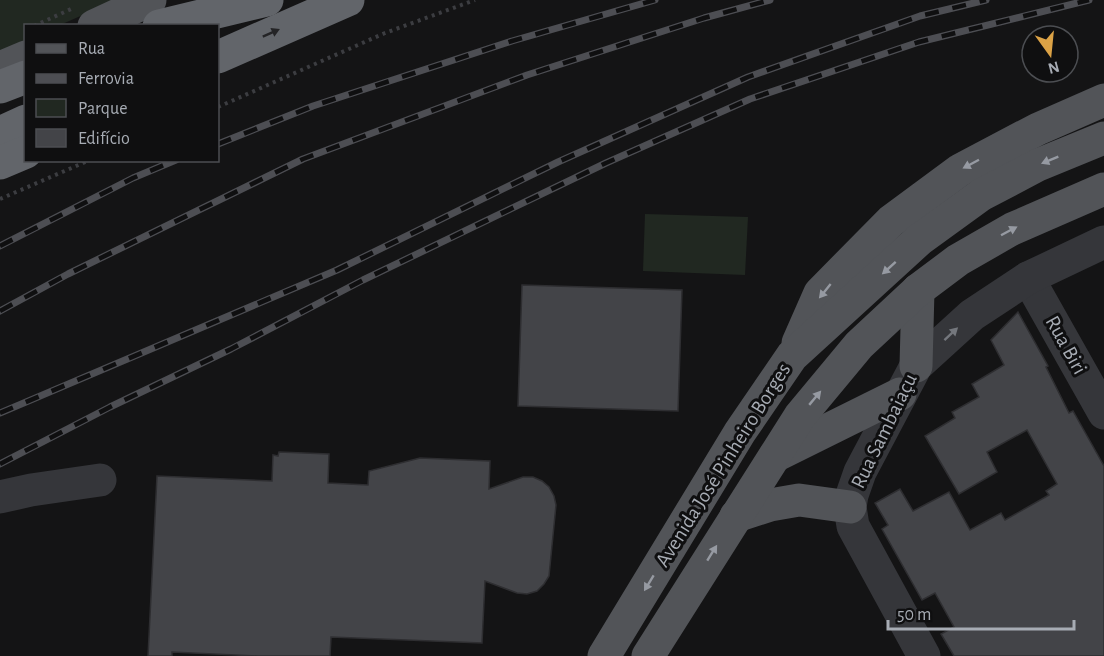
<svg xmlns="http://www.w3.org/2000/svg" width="1104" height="656" viewBox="0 0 1104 656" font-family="'Alegreya Sans',sans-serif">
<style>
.green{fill:#212821}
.building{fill:#434448;stroke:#2e2e31;stroke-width:1.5}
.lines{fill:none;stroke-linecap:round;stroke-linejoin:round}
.path{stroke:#3c3d41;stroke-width:4;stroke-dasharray:3 4.5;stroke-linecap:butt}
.minor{stroke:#35363a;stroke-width:33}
.major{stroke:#525458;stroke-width:33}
.highway{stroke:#62656a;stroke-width:33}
.rail-casing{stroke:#4d4e53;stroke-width:7}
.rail{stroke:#0f0f10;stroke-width:4.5;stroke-dasharray:14;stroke-linecap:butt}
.oneway{fill:#242426}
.oneway2{fill:#969aa2}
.oneway3{fill:#74777d}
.labels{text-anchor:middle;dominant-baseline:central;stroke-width:6;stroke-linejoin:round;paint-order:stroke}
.street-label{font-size:21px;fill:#a7acb4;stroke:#0f0f10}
</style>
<rect width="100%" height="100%" fill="#141415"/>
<g class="green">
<polygon points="0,0 117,0 60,25 26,26 25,41 0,53"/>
<polygon points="645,214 748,217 745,275 643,271"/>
</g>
<g class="building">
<polygon points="522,285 682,290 678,411 518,406"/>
<polygon points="1018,312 1048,366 1046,367 1069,413 1073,411 1104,466 1104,656 954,656 941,634 954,627 935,593 922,600 882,529 888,525 875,503 900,489 913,511 949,492 970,530 1001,513 1005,520 1049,495 1046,491 1057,484 1027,430 987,452 997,472 959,494 925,436 955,418 952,412 979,397 972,384 1004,365 991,340"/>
<polygon points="279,452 329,454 328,483 368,485 369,471 420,458 490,461 489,489 523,477 533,477 542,481 549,487 554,496 556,505 549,576 544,584 537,591 527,594 517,593 485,581 482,643 331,637 330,656 258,656 172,652 172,656 148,656 157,476 272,481 273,455 278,456"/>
</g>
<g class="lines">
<g class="path">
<polyline points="34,26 71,9"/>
<polyline points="218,107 385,33 475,0"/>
<polyline points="0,199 90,160"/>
</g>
<g class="minor">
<polyline points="1028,278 1104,413"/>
<polyline points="0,497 31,490 100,480"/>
<polyline points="924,656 853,526 850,507 852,495 860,472 916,366 972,315 1028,278 1104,242"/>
</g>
<g class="major">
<polyline points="94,26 150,0"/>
<polyline points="0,68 26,57"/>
<polyline points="798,343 820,293 891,221 960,170 1038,129 1104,100"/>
<polyline points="916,366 918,290"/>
<polyline points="775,456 900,394"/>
<polyline points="736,516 770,505 799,500 850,507"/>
<polyline points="604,656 740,432 792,356 919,240 981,195 1038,165 1104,138"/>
<polyline points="648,656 800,416 859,345 918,290 958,260 1012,229 1104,189"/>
</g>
<g class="highway">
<polyline points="159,26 267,0"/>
<polyline points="218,57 348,0"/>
<polyline points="0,87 26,77"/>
<polyline points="0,133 26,121"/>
<polyline points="0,163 26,152"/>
</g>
<defs>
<g id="rail">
<polyline points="218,144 313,106 512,41 655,0"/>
<polyline points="0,246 133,178 176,160"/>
<polyline points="0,311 68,274 303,159 527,75 704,18 770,0"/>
<polyline points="0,413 337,270 558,162 748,77 920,16 986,0"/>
<polyline points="0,464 110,407 231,349 363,280 606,163 750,99 919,42 1089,0"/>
</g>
</defs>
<use href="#rail" class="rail-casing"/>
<use href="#rail" class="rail"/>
</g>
<defs><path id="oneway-solid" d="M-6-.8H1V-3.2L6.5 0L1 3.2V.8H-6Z" transform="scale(1.5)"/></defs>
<use class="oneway" href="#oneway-solid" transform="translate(271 33) rotate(-24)"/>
<g class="oneway2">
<use href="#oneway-solid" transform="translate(1050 160) rotate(158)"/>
<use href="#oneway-solid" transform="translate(971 164) rotate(152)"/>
<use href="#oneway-solid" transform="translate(1009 231) rotate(-28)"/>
<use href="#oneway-solid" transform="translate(889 268) rotate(138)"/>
<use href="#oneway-solid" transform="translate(825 291) rotate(129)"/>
<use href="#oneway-solid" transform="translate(815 398) rotate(-50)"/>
<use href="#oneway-solid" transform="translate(712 553) rotate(-58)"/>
<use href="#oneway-solid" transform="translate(649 583) rotate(121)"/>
</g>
<use class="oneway3" href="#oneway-solid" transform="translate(951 334) rotate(-43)"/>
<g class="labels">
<g class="street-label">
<text transform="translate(1066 345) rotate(61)">Rua Biri</text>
<text transform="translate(884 431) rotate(-64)">Rua Sambaiaçu</text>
<text transform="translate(723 465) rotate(-58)">Avenida José Pinheiro Borges</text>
</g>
</g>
<rect x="24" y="24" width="195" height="138" fill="#0f0f10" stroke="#4c4e52" stroke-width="1.5"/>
<rect x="36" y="44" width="30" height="9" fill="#525458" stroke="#4c4e52" stroke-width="1.5"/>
<text x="78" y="54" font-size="18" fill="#a7acb4">Rua</text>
<rect x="36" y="74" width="30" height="9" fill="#4d4e53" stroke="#4c4e52" stroke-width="1.5"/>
<text x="78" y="84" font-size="18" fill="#a7acb4">Ferrovia</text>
<rect x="36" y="99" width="30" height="18" fill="#212821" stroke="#4c4e52" stroke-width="1.5"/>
<text x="78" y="114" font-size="18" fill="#a7acb4">Parque</text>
<rect x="36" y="129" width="30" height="18" fill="#434448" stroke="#4c4e52" stroke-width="1.5"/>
<text x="78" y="144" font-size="18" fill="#a7acb4">Edifício</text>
<g transform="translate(1050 54) rotate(165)"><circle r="28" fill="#0f0f10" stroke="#4c4e52" stroke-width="1.5"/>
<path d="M0-4.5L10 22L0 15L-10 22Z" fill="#dba246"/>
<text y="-9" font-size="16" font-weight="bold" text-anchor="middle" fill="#a7acb4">N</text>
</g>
<path d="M888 620v9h186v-9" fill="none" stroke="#a7acb4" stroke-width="3"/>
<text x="897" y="620" font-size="18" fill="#a7acb4" stroke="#0f0f10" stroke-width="4.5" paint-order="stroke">50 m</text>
</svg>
